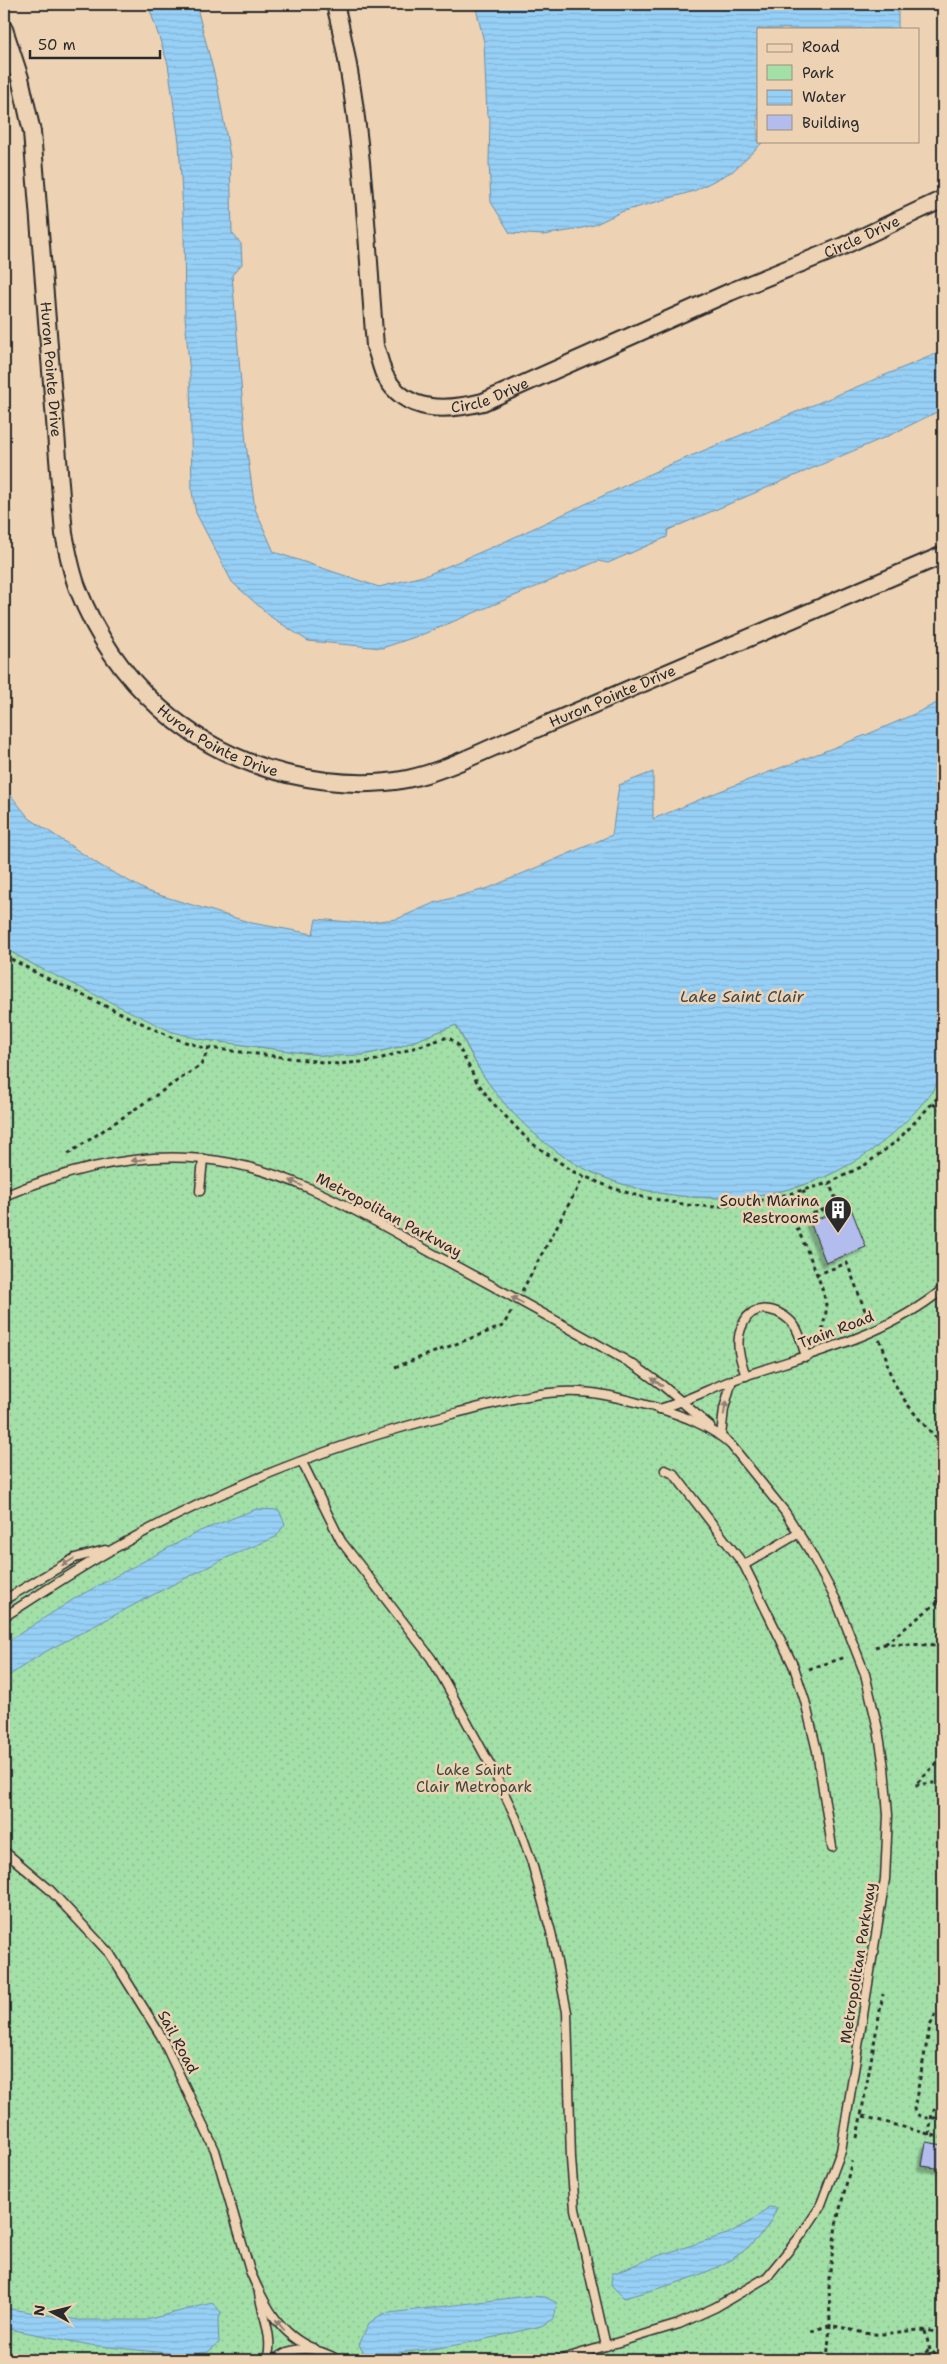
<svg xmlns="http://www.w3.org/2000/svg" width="947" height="2364" viewBox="0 0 947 2364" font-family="'Shantell Sans',sans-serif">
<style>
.green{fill:url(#green-dots);stroke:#66866a}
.water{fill:url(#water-rules);stroke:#6c8ea5}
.building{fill:#b2bced;stroke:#2b2b2b;filter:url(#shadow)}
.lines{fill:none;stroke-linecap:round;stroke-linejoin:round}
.service-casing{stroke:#2b2b2b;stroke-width:11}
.minor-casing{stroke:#2b2b2b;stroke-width:20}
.path{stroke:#2b2b2b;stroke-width:3;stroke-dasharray:4 4;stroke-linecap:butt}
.service{stroke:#edd2b4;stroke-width:8}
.minor{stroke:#edd2b4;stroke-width:16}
.oneway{fill:#8c7e70}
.labels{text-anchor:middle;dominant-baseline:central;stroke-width:5;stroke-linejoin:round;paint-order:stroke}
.street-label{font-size:15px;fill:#2b2b2b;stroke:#edd2b4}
.poi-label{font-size:15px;fill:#2b2b2b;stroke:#edd2b4;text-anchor:end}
.park-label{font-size:15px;fill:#3d463e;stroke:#edd2b4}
.water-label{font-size:16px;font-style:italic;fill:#3b4449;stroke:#edd2b4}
</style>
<defs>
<pattern id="green-dots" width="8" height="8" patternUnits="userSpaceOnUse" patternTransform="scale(1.25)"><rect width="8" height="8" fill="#a2e0a8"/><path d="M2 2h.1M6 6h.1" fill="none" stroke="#8cc091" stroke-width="1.8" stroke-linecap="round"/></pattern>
<pattern id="water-rules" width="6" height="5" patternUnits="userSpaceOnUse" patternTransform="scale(1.25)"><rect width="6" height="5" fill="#97d0f6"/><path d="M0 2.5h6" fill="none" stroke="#82b3d3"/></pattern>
<filter id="shadow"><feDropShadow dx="-4.5" dy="4.5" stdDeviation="1" flood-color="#0004"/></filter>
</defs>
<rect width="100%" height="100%" fill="#edd2b4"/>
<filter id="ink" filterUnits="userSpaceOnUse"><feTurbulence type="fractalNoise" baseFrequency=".02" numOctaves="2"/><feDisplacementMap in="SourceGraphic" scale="10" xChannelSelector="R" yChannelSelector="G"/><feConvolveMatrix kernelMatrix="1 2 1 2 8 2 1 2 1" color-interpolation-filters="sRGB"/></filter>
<g filter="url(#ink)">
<path class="green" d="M 4,948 L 38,967 L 199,1039 L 327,1056 L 363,1055 L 399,1047 L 456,1025 C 464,1041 472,1057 481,1072 C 500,1102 528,1130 556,1151 C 622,1200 726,1209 803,1185 C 856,1169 914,1122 943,1075 L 943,2360 L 4,2360 Z"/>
<g class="water">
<polygon points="148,4 196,4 218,89 230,156 232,233 241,244 242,264 232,275 246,444 255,509 274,552 379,587 427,575 504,542 669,465 943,351 943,409 888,436 668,530 667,537 608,563 598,561 421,635 382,648 308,641 271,617 232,582 196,513 192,492 190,376 185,316 184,231 179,142 168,64"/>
<polygon points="475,4 898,4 898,29 758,29 758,141 764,141 733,171 694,191 621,212 594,225 574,230 543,235 510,233 491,202 489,162 490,117 487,116 484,42"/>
<path d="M 943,700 L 943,1075 C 912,1125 860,1167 803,1185 C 727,1209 622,1200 556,1151 C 528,1131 500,1102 481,1072 C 472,1057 465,1041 456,1025 L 399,1047 L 363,1055 L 327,1056 L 199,1039 L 170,1031 L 38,967 L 4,948 L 4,783 L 8,792 L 29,818 L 101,866 L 149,892 L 252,923 L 313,934 L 316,919 L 361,923 L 397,919 L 434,903 L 489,888 L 612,835 L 619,785 L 653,772 L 653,819 C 681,808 709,795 738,784 C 807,757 877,734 943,700 Z"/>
<polygon points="256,1509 279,1510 285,1524 276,1537 226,1558 168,1587 43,1653 4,1679 4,1644 13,1638 77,1597 200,1531"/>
<path d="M 769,2207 L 777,2208 C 753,2268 679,2282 624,2298 L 611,2285 L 612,2274 L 654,2257 L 727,2234 L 750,2222 Z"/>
<path d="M 527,2296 L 545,2297 L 557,2303 L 554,2319 L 541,2326 C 483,2340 424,2355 364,2353 L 359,2345 L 369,2323 L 382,2314 Z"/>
<polygon points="212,2303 221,2312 218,2323 219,2343 208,2352 185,2355 90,2345 4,2328 4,2308 79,2320 146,2320"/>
</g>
<g class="building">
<polygon points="850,1206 866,1247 826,1263 810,1222"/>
<polygon points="926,2142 943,2145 943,2169 922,2166"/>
</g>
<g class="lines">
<defs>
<g id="service">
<polyline points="200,1191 203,1159"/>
<path d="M 4,1196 C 66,1170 135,1152 203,1159 C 289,1167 365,1216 439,1257 C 506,1293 572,1329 637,1367 L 662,1385 L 710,1426"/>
<path d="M 746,1376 C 740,1359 734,1342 743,1324 C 754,1299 785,1310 796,1328 C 801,1337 803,1347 806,1357"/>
<path d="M 659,1409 C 684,1402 707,1390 730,1381 C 804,1354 881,1340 943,1289"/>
<polyline points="721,1436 724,1409 732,1380"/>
<polyline points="302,1462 341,1541 431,1658 444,1680 494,1772 516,1818 532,1863 551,1932 567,2012 571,2159 575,2209 606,2346"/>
<polyline points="665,1470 674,1474 744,1565 794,1667 805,1701 817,1751 832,1847"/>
<polyline points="744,1565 799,1533"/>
<polyline points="4,1600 75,1558 105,1550"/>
<path d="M 4,1617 C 40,1594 77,1569 115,1548 C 221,1488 338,1442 456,1413 C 496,1403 538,1390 580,1392 C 605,1393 630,1401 654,1407 C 681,1415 710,1425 731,1445 L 785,1512 L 811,1553 L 836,1600 L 865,1674 L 878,1729 L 884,1767 L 888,1815 L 885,1879 L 841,2151 L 820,2207 L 802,2234 L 767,2277 L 716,2307 L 679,2324 L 559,2360"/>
<path d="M 4,1851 L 49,1889 L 110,1954 L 161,2036 L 215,2150 L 250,2271 C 264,2304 280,2336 315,2349"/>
<path d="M 259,2294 C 263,2315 274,2339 267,2360"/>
<path d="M 274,2360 C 294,2344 318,2347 338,2360"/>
</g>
<g id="minor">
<path id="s1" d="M 335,4 C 363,115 366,232 375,346 C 379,356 381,368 385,376 C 406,414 447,411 483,402 L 730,292 L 841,247 L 943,199"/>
<path id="s2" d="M 4,29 L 20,78 L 32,132 L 64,534 C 68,552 71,572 78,589 C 114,682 190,751 287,774 C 327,783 367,787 407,779 C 441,772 472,756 503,743 L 943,555"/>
</g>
</defs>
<use href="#service" class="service-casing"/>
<use href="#minor" class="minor-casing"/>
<g class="path">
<polyline points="4,955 40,975 173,1038 201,1047 338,1064 373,1061 448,1037 457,1044 477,1082 490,1100 530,1142 574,1172 612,1188 642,1197 688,1205 715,1207 742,1203 770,1199 829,1183 865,1165 898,1140 943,1092"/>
<polyline points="933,1104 943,1111"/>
<polyline points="68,1154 201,1065 209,1048"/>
<polyline points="803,1190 813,1214"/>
<polyline points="816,1275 847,1263 869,1321"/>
<polyline points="522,1291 584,1176"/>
<path d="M 824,1338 C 820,1327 827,1318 826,1307 C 825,1287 803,1242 794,1221 L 838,1204 L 829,1183"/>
<path d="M 879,1340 C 886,1349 886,1363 890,1373 C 901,1401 923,1424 943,1445"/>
<polyline points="395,1367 503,1326 512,1310"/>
<polyline points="885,1644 943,1598"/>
<polyline points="875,1647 885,1644 943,1645"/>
<polyline points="809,1669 846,1657"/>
<polyline points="943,1757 915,1785 943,1782"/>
<path d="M 943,2011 L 935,2015 L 930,2026 L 914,2109 C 918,2121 933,2118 943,2117"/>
<polyline points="863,2116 943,2138"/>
<polyline points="929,2135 932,2113 943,2099"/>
<polyline points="857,2138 883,1994"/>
<path d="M 811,2331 C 817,2330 824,2326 830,2326 C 843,2326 858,2333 872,2334 C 894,2336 924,2323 943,2336"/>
<polyline points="925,2331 930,2350"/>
<polyline points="827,2360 830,2326 829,2279 836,2225 852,2161"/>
<polyline points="911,2360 930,2350 939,2360"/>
</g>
<use href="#service" class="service"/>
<use href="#minor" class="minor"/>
</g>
<defs><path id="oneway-solid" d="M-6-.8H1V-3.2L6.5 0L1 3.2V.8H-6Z" transform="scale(1.25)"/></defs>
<g class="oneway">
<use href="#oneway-solid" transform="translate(138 1160) rotate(173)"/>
<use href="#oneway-solid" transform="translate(296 1183) rotate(-156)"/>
<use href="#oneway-solid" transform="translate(517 1300) rotate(-151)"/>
<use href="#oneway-solid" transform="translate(657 1382) rotate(-144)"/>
<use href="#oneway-solid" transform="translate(725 1408) rotate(-80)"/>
<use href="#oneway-solid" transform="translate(68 1562) rotate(150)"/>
<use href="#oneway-solid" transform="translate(280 2325) rotate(-129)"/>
</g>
</g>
<defs>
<symbol id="building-pin" viewBox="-11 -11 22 30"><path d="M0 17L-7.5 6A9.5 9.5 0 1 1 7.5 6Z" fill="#2b2b2b" stroke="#edd2b4"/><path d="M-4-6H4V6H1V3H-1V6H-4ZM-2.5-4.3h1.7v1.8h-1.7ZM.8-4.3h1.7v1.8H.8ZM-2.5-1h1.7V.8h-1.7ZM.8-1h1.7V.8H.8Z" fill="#fff"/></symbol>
</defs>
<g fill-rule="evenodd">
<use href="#building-pin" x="822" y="1194" width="32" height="43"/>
</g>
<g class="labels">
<g class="street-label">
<text stroke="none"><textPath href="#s1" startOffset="900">Circle Drive</textPath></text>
<text stroke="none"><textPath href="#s2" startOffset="345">Huron Pointe Drive</textPath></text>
<text stroke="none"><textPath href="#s1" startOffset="495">Circle Drive</textPath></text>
<text stroke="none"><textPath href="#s2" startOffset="1200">Huron Pointe Drive</textPath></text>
<text stroke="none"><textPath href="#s2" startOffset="780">Huron Pointe Drive</textPath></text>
<text transform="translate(389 1215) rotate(28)">Metropolitan Parkway</text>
<text transform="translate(836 1330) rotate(-21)">Train Road</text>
<text transform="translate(858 1963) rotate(-81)">Metropolitan Parkway</text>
<text transform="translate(178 2042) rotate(62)">Sail Road</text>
</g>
<g class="poi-label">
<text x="819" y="1201">South Marina<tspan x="819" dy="17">Restrooms</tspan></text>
</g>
<g class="park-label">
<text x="474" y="1770">Lake Saint<tspan x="474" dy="17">Clair Metropark</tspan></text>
</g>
<g class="water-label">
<text x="742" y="996">Lake Saint Clair</text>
</g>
</g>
<rect width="947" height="2364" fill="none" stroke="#edd2b4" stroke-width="20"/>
<rect x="10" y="10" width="927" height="2344" fill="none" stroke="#2b2b2b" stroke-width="2" filter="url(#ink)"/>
<rect x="757" y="28" width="162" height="115" fill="#edd2b4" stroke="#9f8f7d"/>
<rect x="767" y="44" width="25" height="8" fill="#edd2b4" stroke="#9f8f7d"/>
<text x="802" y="52" font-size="15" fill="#2b2b2b">Road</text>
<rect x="767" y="65" width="25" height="15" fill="#a2e0a8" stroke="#9f8f7d"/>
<text x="802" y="78" font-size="15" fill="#2b2b2b">Park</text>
<rect x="767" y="90" width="25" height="15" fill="url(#water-rules)" stroke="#9f8f7d"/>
<text x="802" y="102" font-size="15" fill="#2b2b2b">Water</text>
<rect x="767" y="115" width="25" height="15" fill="#b2bced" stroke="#9f8f7d"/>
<text x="802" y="128" font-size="15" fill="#2b2b2b">Building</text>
<g transform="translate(52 2312) rotate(277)" stroke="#edd2b4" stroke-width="4" paint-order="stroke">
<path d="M0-4L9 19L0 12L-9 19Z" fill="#2b2b2b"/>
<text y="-8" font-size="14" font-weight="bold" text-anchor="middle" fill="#2b2b2b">N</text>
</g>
<path d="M30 50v8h130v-8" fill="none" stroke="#2b2b2b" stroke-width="2.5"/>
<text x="38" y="50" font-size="15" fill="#2b2b2b" stroke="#edd2b4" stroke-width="4" paint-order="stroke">50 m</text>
</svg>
